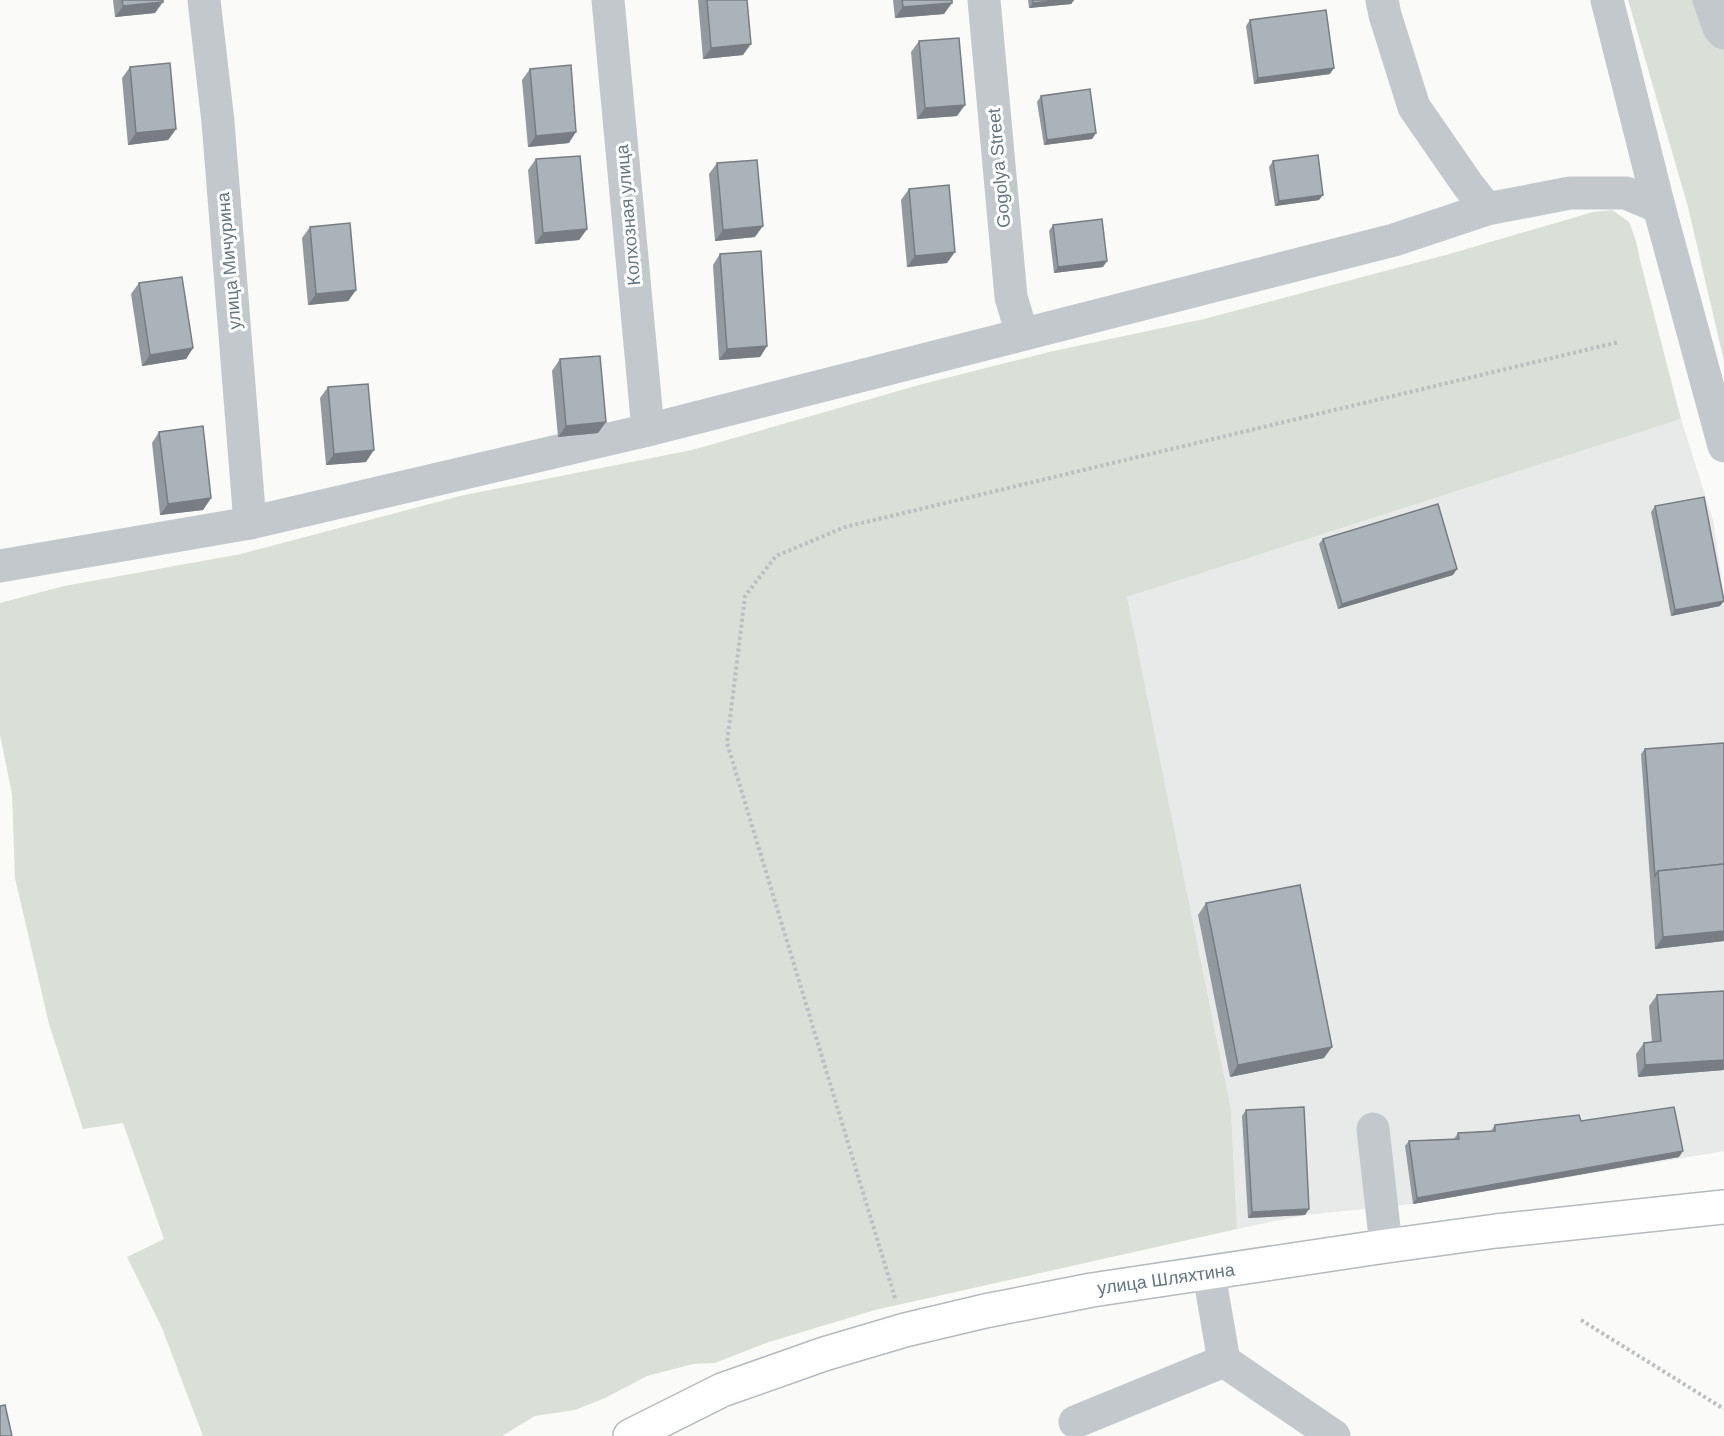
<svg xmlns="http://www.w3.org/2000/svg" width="1724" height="1436" viewBox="0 0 1724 1436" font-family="Arial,sans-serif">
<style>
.built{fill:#e8e9e9}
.green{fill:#dadfd7}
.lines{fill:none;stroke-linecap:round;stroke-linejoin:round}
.major-casing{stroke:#b5babe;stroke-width:36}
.path{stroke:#bbbfc2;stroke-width:4;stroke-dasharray:3 3;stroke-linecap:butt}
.minor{stroke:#c3c8cc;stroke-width:33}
.major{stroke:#fff;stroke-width:33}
.wall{fill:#929a9f}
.shaded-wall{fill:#777d82}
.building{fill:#aab3b9;stroke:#777d82;stroke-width:1.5}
.labels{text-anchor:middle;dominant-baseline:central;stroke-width:6;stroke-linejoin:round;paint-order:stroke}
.street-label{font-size:18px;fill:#657683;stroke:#fff}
</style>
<rect width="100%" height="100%" fill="#fafaf8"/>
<polygon class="built" points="1681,419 1713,520 1724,596 1724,1151 1413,1204 1305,1215 1237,1229 1231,1109 1127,597"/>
<g class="green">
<polygon points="1628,0 1724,0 1724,361 1688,207"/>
<polygon points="1612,210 1629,222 1636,241 1641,264 1681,419 1127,597 1231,1109 1237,1229 875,1310 766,1343 715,1363 693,1364 647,1376 605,1398 575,1410 535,1416 502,1436 203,1436 162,1328 127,1257 164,1239 123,1123 83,1129 49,1024 15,878 12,794 0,735 0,603 64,586 241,554 460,496 692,450 919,385 1049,352 1204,319 1453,253 1593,212"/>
</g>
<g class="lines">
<defs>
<polyline id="major" points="630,1436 722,1390 824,1354 905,1330 985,1311 1092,1290 1386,1246 1496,1231 1724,1207"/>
</defs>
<use href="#major" class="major-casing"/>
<g class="path">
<polyline points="895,1298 727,743 745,596 776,556 845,527 1619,342"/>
<polyline points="1581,1320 1724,1409"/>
</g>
<g class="minor">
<polyline points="204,0 218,122 250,523"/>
<polyline points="608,0 648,430"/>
<polyline points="984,0 1011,297 1022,334"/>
<polyline points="1382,0 1385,15 1414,107 1468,185 1487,209"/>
<polyline points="1607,0 1659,207 1724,446"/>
<polyline points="1709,0 1719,28 1724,33"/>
<polyline points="0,566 250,523 648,430 1394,240 1487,209 1570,193 1626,193 1659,207"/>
<polyline points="1373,1129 1386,1246"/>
<polyline points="1209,1274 1224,1361 1334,1436"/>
<polyline points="1075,1422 1224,1361"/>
</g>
<use href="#major" class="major"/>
</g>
<g class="wall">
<polygon points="113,0 163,0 155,13 115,17"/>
<polygon points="698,0 747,0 743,55 703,59"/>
<polygon points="893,0 952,0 944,14 895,18"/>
<polygon points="1028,0 1074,0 1071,4 1029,8"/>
<polygon points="1250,20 1330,74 1254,84 1246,26"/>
<polygon points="919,41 957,116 917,119 911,52"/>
<polygon points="130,67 176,129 168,140 128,145 122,78"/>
<polygon points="530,69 569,143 528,147 522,80"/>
<polygon points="1041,96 1096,133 1092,139 1044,145 1037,102"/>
<polygon points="536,159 587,229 579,240 535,244 528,170"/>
<polygon points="1273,161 1319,200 1275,206 1269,167"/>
<polygon points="717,163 755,237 715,241 709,174"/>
<polygon points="909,189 947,263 907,267 901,200"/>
<polygon points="1053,225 1103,267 1054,273 1049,231"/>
<polygon points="310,227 356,290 348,301 308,305 302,238"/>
<polygon points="720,254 767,346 760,357 719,360 713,265"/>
<polygon points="139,283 193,348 186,359 142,366 131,294"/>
<polygon points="560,359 606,422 598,433 558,437 552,371"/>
<polygon points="328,387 366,462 326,465 320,398"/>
<polygon points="159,432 211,498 203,510 160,515 152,443"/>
<polygon points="1655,506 1720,606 1671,616 1651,512"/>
<polygon points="1323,539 1453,575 1338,609 1319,544"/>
<polygon points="1645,749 1724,941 1655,949 1641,754"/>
<polygon points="1206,903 1324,1058 1230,1077 1198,915"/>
<polygon points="1724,991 1724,1070 1638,1077 1636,1054 1644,1043 1652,1042 1649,1006 1657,995"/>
<polygon points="1246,1110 1305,1215 1248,1218 1242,1116"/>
<polygon points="1581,1121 1679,1157 1413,1204 1405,1146 1409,1141 1454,1139 1458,1133 1491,1131 1495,1125"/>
</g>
<g class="shaded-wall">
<polygon points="1062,0 1074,0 1071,4 1029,8 1033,3"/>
<polygon points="163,2 155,13 115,17 123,6"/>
<polygon points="952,3 944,14 895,18 903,7"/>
<polygon points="751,44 743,55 703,59 711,48"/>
<polygon points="1334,68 1330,74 1254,84 1258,78"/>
<polygon points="965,105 957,116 917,119 925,108"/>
<polygon points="176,129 168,140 128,145 136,133"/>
<polygon points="576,132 569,143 528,147 536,136"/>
<polygon points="1096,133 1092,139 1044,145 1047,140"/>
<polygon points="1323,195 1319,200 1275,206 1279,201"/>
<polygon points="763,226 755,237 715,241 723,230"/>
<polygon points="587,229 579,240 535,244 543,233"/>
<polygon points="955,252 947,263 907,267 915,256"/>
<polygon points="1107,261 1103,267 1054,273 1058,267"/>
<polygon points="356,290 348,301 308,305 316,294"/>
<polygon points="767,346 760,357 719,360 727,349"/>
<polygon points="193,348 186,359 142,366 150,355"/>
<polygon points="606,422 598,433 558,437 566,426"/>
<polygon points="374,450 366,462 326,465 334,454"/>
<polygon points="211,498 203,510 160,515 168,504"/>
<polygon points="1457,569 1453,575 1338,609 1342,604"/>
<polygon points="1724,601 1720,606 1671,616 1675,610"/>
<polygon points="1724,931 1724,941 1655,949 1663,937"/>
<polygon points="1332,1047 1324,1058 1230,1077 1238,1065"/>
<polygon points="1724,1060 1724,1070 1638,1077 1645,1065"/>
<polygon points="1683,1151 1679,1157 1413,1204 1417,1198"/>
<polygon points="1309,1209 1305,1215 1248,1218 1252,1212"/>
</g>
<g class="building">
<polygon points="122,0 163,0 163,2 123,6"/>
<polygon points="707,0 747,0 751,44 711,48"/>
<polygon points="902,0 952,0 952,3 903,7"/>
<polygon points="1033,0 1062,0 1033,3"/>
<polygon points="1326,10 1334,68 1258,78 1250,20"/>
<polygon points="959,38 965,105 925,108 919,41"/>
<polygon points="170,63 176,129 136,133 130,67"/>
<polygon points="571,65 576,132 536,136 530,69"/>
<polygon points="1090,89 1096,133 1047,140 1041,96"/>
<polygon points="1318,155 1323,195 1279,201 1273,161"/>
<polygon points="580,156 587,229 543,233 536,159"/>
<polygon points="757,160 763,226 723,230 717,163"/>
<polygon points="949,185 955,252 915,256 909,189"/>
<polygon points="1102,219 1107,261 1058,267 1053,225"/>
<polygon points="350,223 356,290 316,294 310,227"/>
<polygon points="761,251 767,346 727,349 720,254"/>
<polygon points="182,277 193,348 150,355 139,283"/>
<polygon points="600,356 606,422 566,426 560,359"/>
<polygon points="368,384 374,450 334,454 328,387"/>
<polygon points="203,426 211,498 168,504 159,432"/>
<polygon points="1704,497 1724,601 1675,610 1655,506"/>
<polygon points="1438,504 1457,569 1342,604 1323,539"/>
<polygon points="1724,743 1724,864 1658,871 1655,876 1645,749"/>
<polygon points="1724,864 1724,931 1663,937 1658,871"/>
<polygon points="1300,885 1332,1047 1238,1065 1206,903"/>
<polygon points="1724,991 1724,1060 1645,1065 1644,1043 1661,1041 1657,995"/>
<polygon points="1304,1107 1309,1209 1252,1212 1246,1110"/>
<polygon points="1674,1107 1683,1151 1417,1198 1409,1141 1459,1139 1458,1133 1495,1131 1495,1125 1579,1115 1581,1121"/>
<polygon points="5,1405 12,1436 0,1436 0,1406"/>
</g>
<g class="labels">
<g class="street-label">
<text transform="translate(999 168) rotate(-95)">Gogolya Street</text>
<text transform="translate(628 215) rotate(-95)">Колхозная улица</text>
<text transform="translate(229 261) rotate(-95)">улица Мичурина</text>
<text transform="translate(1166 1279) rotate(-8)">улица Шляхтина</text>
</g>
</g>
</svg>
